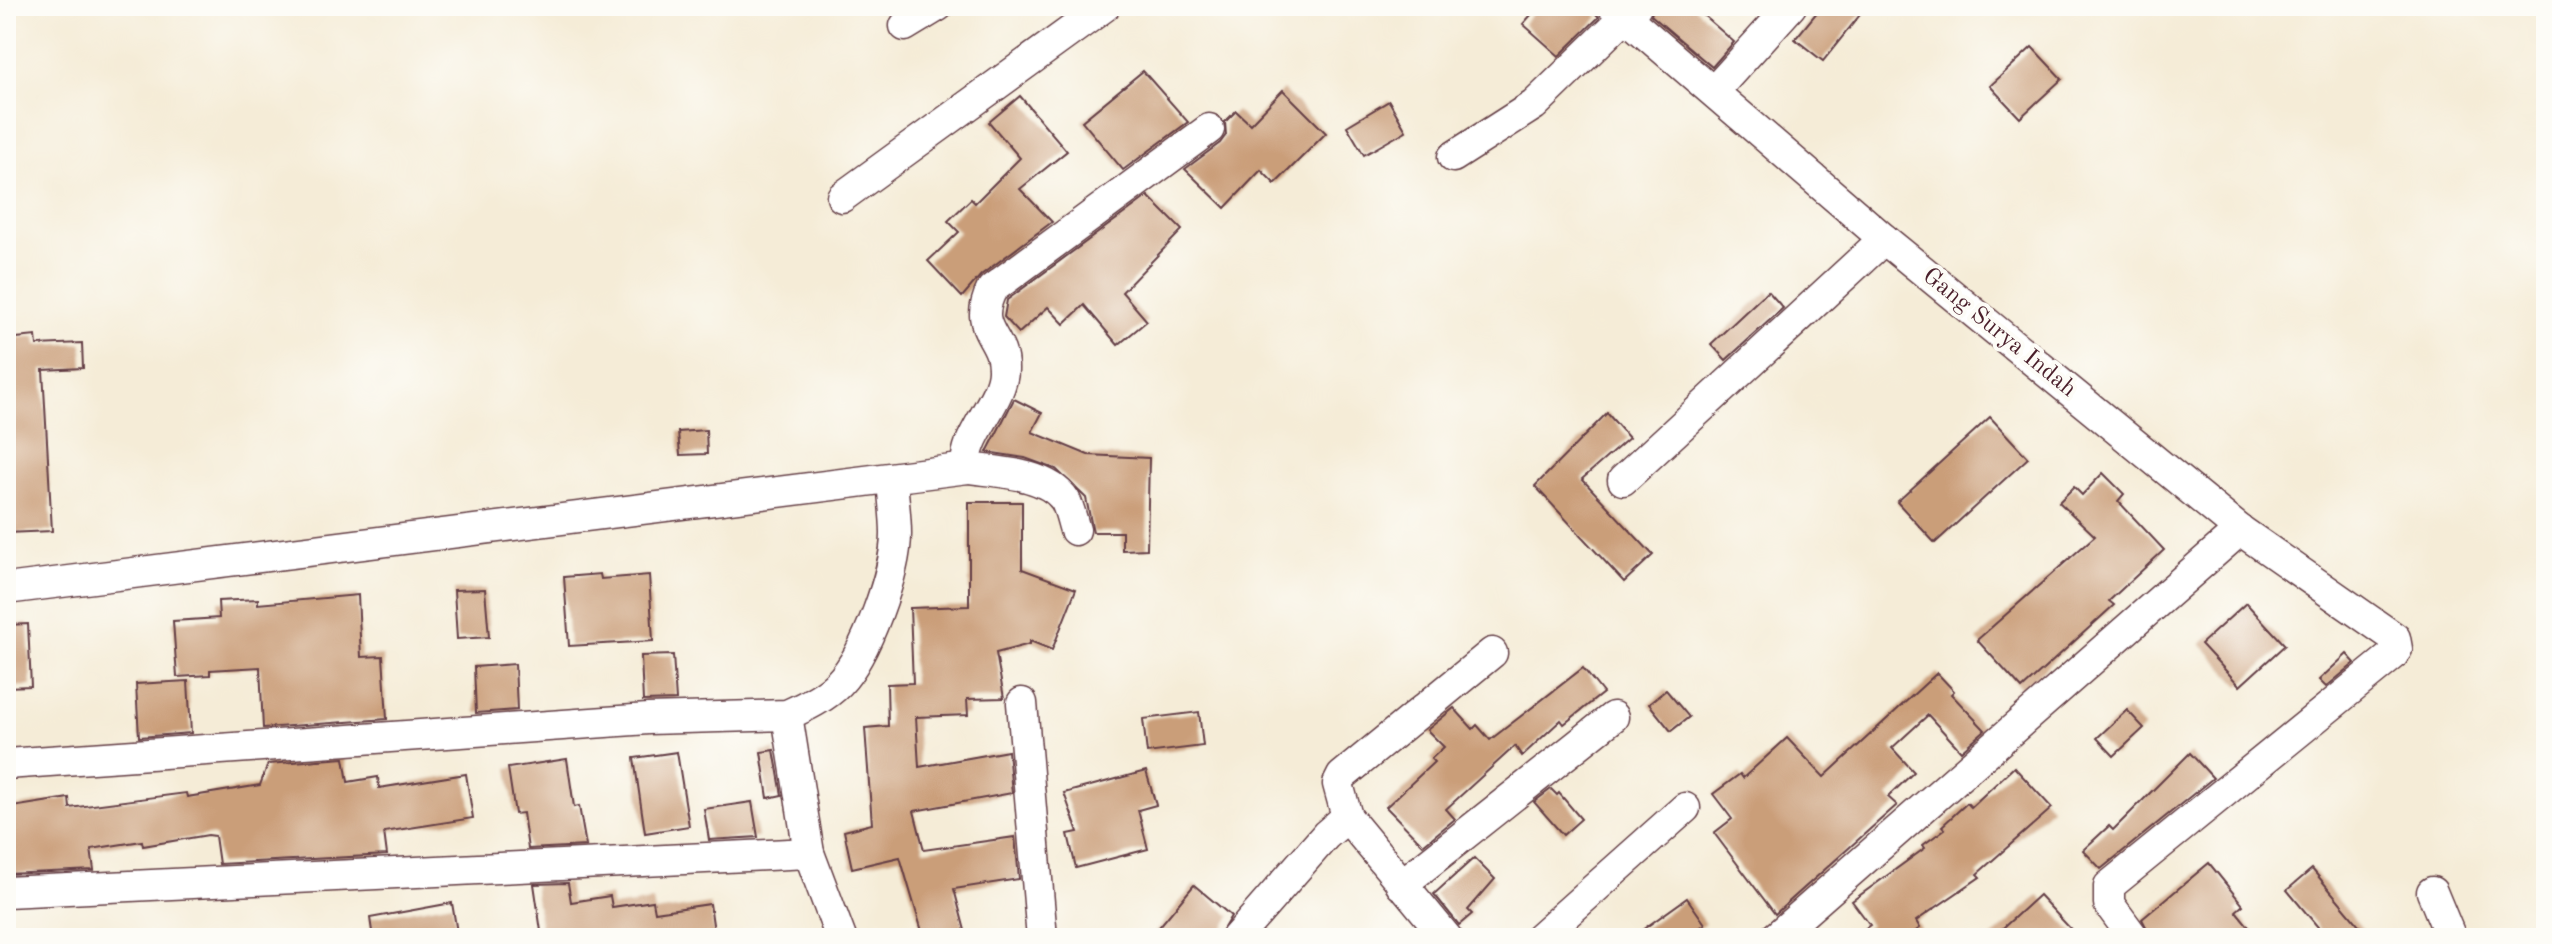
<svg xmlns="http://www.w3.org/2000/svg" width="2552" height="944" viewBox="0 0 2552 944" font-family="'Old Standard TT',serif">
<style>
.building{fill:#ca9e79}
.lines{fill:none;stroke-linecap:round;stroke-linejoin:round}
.minor-casing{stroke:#643e45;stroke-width:33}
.minor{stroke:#fff;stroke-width:30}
.labels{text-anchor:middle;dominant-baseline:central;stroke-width:8;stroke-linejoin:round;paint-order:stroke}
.street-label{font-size:24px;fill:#4a1f2b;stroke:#fdfcf7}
</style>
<rect width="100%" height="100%" fill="#fdfcf7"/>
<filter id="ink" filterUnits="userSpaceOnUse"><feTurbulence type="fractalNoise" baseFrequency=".0125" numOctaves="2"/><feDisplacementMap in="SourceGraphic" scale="16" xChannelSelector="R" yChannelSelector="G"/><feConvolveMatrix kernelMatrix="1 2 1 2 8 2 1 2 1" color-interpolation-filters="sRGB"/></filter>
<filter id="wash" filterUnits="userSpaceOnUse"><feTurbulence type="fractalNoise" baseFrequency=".006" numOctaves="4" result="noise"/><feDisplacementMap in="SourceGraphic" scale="32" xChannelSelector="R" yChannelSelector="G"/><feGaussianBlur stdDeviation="1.8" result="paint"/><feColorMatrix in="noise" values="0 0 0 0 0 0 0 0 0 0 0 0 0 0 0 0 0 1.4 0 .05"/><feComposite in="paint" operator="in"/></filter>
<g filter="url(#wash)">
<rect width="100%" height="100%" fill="#f5ecd7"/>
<g id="blocks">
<g class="building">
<polygon points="1539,6 1588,6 1599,17 1559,56 1523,24"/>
<polygon points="1654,6 1693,6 1734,42 1712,67 1651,15"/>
<polygon points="1822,6 1867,6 1823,61 1795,39"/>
<polygon points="2032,47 2062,79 2020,118 1990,86"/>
<polygon points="1143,71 1188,122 1123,170 1082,121"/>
<polygon points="1283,90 1326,133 1275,184 1261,170 1225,208 1185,169 1220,143 1226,135 1225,122 1236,111 1250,124"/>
<polygon points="1020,96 1067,151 1020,189 1052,222 981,275 962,297 928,261 959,232 948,221 971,199 975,203 1020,158 989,122"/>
<polygon points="1389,101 1406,131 1364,155 1347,126"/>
<polygon points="1148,196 1182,230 1122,292 1147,321 1118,345 1084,305 1064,324 1048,307 1019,333 1004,317 1007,300"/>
<polygon points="1768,291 1783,308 1726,360 1711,344"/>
<polygon points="36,336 37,345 82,343 83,368 43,370 52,531 6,533 6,339"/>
<polygon points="1014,399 1042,413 1032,432 1088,455 1149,458 1147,549 1122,550 1122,532 1093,532 1086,498 1056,469 1025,458 987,452"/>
<polygon points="1607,413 1629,438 1582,479 1653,555 1624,582 1535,486"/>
<polygon points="1990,417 2028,458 1935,543 1897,502"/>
<polygon points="706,430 707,454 680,455 678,432"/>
<polygon points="2103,473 2124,494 2118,501 2164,550 2109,601 2114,605 2022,689 1977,640 2095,536 2059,502 2074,487 2082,495"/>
<polygon points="969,502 1022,502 1022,569 1076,589 1052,650 1030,641 1030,644 996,653 1004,698 967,699 968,715 916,717 919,767 1008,751 1012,793 914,811 924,850 1015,837 1019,879 954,889 967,938 924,938 900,857 852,868 844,831 872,824 865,728 888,726 887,684 913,683 910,608 969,606"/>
<polygon points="600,574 601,579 649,575 653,641 569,646 564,577"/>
<polygon points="485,589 489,637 457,639 454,590"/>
<polygon points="358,595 361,657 383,656 387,719 263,728 260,667 210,670 210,675 177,677 173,621 219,618 218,601 258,599 258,604"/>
<polygon points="2246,603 2285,645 2240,686 2201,644"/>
<polygon points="28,624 31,686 6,687 6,625"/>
<polygon points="2347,654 2355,663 2326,687 2319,680"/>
<polygon points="673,655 676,700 643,701 641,656"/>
<polygon points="515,664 517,710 476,713 474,667"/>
<polygon points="1583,668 1603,693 1564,724 1561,720 1522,756 1515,746 1446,809 1455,819 1423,845 1386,807 1434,762 1431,759 1444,747 1427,730 1454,708 1473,729 1477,725 1490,740"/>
<polygon points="1937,673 1954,691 1951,694 1985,730 1961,751 1928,715 1892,748 1914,772 1888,797 1897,805 1775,914 1714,833 1732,819 1713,794 1740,774 1743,778 1787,738 1824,777"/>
<polygon points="188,681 191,733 139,737 136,684"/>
<polygon points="1666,690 1689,717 1671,731 1649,704"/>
<polygon points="2127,710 2144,728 2114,756 2097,738"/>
<polygon points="1199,712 1203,746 1147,753 1143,719"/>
<polygon points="774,750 782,795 768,798 761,752"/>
<polygon points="677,752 689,826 645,833 634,758"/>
<polygon points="2190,753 2213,778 2101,869 2083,850 2109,826 2113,830"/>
<polygon points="344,758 348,782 378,777 379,788 466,774 473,818 384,832 387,855 219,864 215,836 208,835 143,846 142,841 91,849 94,870 6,874 6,808 69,798 70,808 186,793 187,797 260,785 268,764"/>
<polygon points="567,759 574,807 579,806 586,846 528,849 523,813 515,814 508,768"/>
<polygon points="2014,767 2052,808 1977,874 1980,877 1916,921 1920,928 1906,938 1852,938 1870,925 1852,901 1925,848 1923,845 1945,829 1942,826 1967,803 1971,807"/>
<polygon points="1146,771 1156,805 1138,810 1148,849 1076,868 1068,834 1078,832 1064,793"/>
<polygon points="1551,789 1557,795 1559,793 1581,819 1563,835 1534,802"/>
<polygon points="752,802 758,837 709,840 704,809"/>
<polygon points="1474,858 1495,879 1468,910 1472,914 1459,925 1434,894"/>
<polygon points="2209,863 2243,905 2236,911 2258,938 2152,938 2142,919"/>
<polygon points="2312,869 2370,938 2327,938 2287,890"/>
<polygon points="568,883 571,902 610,896 612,907 653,901 655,912 710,904 715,938 542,938 534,884"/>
<polygon points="1194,885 1231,916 1218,938 1150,938"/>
<polygon points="2039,895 2079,938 1992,938"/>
<polygon points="1687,898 1705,924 1686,938 1631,938"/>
<polygon points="452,903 458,938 373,938 370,918"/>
</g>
</g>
</g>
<g filter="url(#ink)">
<use href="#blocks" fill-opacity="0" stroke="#643e45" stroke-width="2"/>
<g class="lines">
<defs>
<g id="minor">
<polyline points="1613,6 1884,239 2240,530 2395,638 2397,649 2393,655 2109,886 2109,904 2134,938"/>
<polyline points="905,26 938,6"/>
<polyline points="1714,91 1791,6"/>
<polyline points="1453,157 1534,105 1636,6"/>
<polyline points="842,197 1105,6"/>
<polyline points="1623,480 1884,239"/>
<path d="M 1075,530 C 1072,521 1070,509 1065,500 C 1047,473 997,472 968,468 C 959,441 1003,401 1003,370 C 1004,334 971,331 992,289 L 1209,129"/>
<polyline points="6,589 968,468"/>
<polyline points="1022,703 1042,938"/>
<polyline points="787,715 809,853 841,938"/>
<path d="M 6,764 L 648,719 L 787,715 C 805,707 826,697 839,683 C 866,655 896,572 896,534 C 896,516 893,497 892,479"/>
<polyline points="1347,817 1447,938"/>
<polyline points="1401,885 1613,717"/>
<polyline points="6,892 809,853"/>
<polyline points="2432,892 2451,938"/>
<polyline points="1236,938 1326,835 1347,817 1338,784 1342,776 1492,653"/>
<polyline points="1539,938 1685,808"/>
<polyline points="1775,938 2240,530"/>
</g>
</defs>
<use href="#minor" class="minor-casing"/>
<use href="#minor" class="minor"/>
</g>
</g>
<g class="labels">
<g class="street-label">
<text transform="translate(1999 333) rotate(39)">Gang Surya Indah</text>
</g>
</g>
<rect width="2552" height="944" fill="none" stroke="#fdfcf7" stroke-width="32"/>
</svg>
